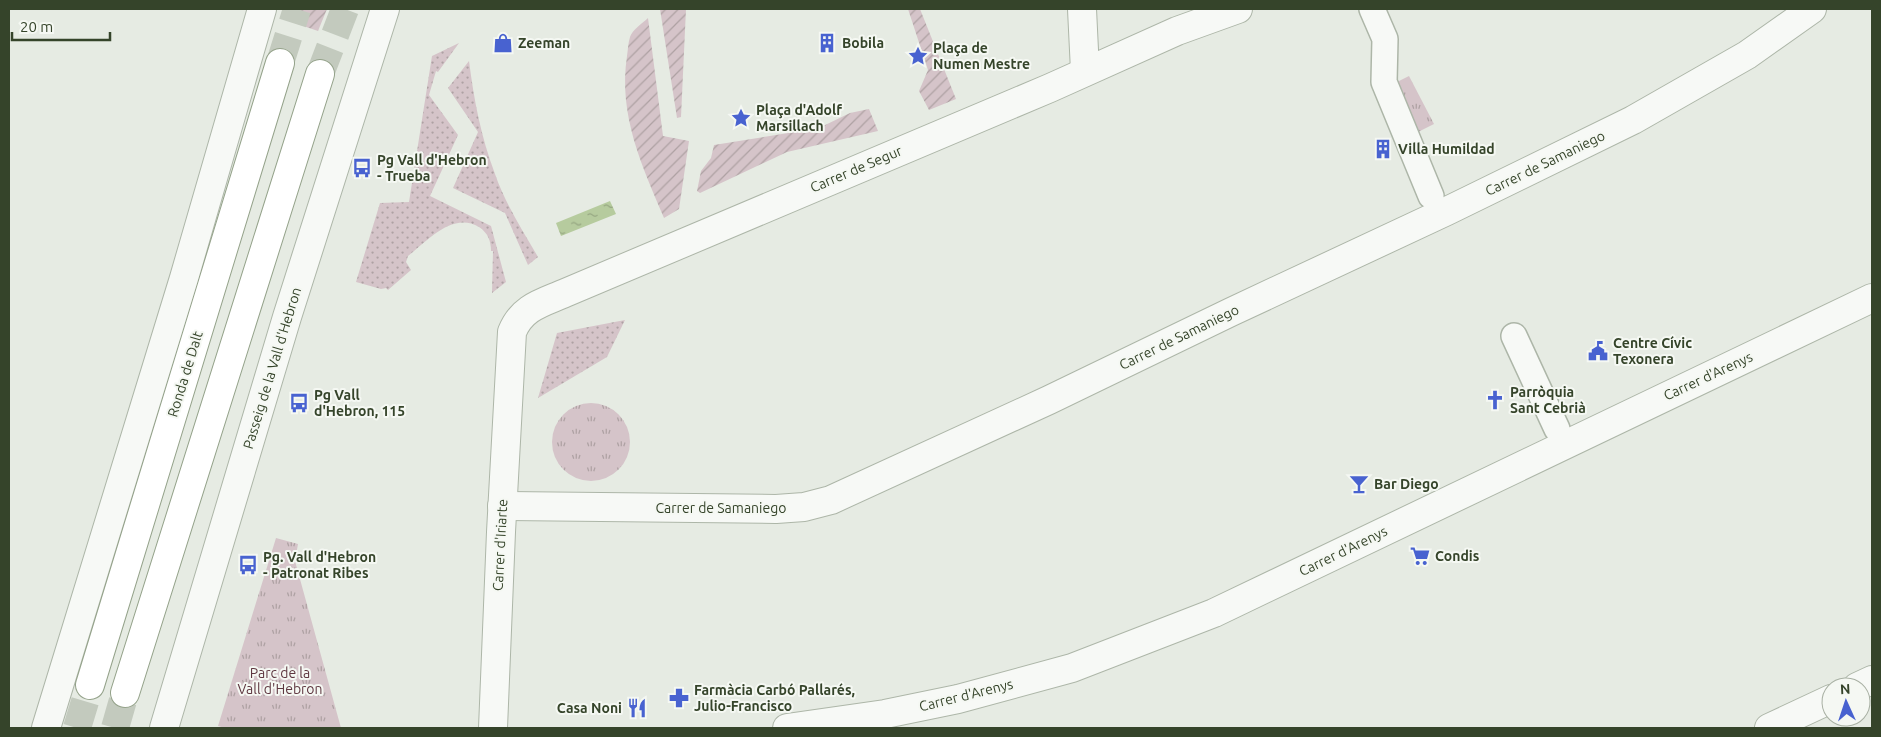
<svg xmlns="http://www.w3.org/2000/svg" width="1881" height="737" viewBox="0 0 1881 737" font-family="Ubuntu,sans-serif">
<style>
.grass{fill:url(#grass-dots)}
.park{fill:url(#park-tufts)}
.garden{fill:url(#garden-furrows)}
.water{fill:url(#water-ripples)}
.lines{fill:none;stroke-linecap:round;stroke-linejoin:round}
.trunk-tunnel{stroke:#c3cabe;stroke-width:28;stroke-dasharray:28 14;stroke-linecap:butt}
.pedestrian-casing{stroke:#adb6a8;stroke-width:28}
.minor-casing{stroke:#adb6a8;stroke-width:30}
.tertiary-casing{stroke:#adb6a8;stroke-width:30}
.trunk-casing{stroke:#94a28a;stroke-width:30}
.pedestrian{stroke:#f7f9f6;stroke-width:25}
.minor{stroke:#f7f9f6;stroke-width:28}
.tertiary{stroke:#f7f9f6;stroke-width:28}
.trunk{stroke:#fff;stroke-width:28}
.labels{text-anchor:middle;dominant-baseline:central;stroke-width:4;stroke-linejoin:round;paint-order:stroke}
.poi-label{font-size:14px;font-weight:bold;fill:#35442a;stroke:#f5f8f3;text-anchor:start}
.street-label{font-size:14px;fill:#35442a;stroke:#f5f8f3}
.park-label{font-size:14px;fill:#5f3841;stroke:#f5f8f3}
</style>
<defs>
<pattern id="grass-dots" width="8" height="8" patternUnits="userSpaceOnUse" patternTransform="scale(1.25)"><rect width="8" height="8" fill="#d5c4c9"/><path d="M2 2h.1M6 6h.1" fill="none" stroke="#aea1a3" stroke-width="1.8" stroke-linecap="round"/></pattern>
<pattern id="park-tufts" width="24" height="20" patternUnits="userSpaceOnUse" patternTransform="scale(1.25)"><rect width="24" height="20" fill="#d5c4c9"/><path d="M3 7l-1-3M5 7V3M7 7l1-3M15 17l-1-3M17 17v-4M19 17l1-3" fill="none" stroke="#aea1a3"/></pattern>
<pattern id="garden-furrows" width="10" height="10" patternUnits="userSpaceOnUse" patternTransform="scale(1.25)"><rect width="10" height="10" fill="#d5c4c9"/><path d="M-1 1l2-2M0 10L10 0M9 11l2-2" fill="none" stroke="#aea1a3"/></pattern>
<pattern id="water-ripples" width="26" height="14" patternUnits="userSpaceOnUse" patternTransform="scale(1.25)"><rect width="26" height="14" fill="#b6cb9e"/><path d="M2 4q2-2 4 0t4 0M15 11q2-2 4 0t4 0" fill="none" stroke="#95a681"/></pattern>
</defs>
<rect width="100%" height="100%" fill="#e6ebe3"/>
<g class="grass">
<path d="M 459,43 L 438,72 L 436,71 L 429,95 L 458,135 L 430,196 L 491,226 L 506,282 L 492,293 L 493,251 L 491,251 C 491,241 488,233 479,227 C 453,211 427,241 408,256 L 406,262 L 411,270 L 388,290 L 386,288 L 381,289 L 356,282 L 380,203 L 409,202 L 432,56 Z"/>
<path d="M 469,61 C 474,100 481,137 495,174 C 505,203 522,230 538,257 L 528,265 L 505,213 L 453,188 L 478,132 L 448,88 Z"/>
<polygon points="625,320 607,357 538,398 557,333"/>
</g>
<g class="park">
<polygon points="1409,76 1434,124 1416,133 1391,85"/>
<circle cx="591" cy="442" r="39"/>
<polygon points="276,538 298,544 295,561 341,728 225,728 218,726"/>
</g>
<g class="garden">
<polygon points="290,9 327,9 318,31 286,20"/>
<polygon points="660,9 686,9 681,117 677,118"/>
<polygon points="908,9 920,9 956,99 929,110 919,91 928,70"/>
<path d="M 648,18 L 663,136 L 689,141 L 679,209 L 664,218 C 642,166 618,115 627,56 C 628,50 628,43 630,37 C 632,30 643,23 648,18 Z"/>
<polygon points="869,109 878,131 787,152 700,193 697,191 701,171 711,158 714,145 819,128 850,113"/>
</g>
<polygon class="water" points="610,201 616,214 561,236 556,223"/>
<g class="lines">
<g class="trunk-tunnel">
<polyline points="280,63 297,9"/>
<polyline points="320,74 345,9"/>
<polyline points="77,728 90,685"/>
<polyline points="115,728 125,693"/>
</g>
<defs>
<g id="pedestrian">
<polyline points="1372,9 1385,39 1384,82 1431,196"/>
<polyline points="1514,336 1557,429"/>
</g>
<g id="minor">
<polyline points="1082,9 1085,71"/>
<polyline points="502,506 776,509 804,507 831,500 1049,400 1231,312 1447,211 1633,120 1747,55 1812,9"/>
<polyline points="1857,687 1872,680"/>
<path d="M 493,728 L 501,532 L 512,332 C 522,307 542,303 565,293 L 1050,88 L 1177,31 L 1238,9"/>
<polyline points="787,728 885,714 958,699 1072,668 1214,613 1872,298"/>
<polyline points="1769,728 1831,699"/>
</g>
<g id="tertiary">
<polyline points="46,728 184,278 262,9"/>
<polyline points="164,728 287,317 385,9"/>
</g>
<g id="trunk">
<polyline points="90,685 280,63"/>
<polyline points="125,693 320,74"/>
</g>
</defs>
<use href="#pedestrian" class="pedestrian-casing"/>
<use href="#minor" class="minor-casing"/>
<use href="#tertiary" class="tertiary-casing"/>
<use href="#trunk" class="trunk-casing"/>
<use href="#pedestrian" class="pedestrian"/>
<use href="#minor" class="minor"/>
<use href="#tertiary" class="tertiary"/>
<use href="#trunk" class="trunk"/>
</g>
<defs>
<symbol id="shop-bare" viewBox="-9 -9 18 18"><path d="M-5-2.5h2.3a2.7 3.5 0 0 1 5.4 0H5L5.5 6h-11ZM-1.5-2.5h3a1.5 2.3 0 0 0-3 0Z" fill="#4862d0" stroke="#f5f8f3" stroke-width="2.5" paint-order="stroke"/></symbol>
<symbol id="building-bare" viewBox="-9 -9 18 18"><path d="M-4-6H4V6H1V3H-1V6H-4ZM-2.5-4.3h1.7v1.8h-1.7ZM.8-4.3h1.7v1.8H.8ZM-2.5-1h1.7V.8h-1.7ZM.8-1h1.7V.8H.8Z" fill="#4862d0" stroke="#f5f8f3" stroke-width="2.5" paint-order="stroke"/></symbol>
<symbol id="sight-bare" viewBox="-9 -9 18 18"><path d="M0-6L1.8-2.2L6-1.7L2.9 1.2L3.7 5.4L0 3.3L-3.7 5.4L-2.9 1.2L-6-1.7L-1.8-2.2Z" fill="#4862d0" stroke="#f5f8f3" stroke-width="2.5" paint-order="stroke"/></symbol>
<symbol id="bus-bare" viewBox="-9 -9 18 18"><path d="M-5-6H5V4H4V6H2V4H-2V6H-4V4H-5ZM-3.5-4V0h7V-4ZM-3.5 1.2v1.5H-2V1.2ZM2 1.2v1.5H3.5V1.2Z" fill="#4862d0" stroke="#f5f8f3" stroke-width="2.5" paint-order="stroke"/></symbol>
<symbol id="civic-bare" viewBox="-9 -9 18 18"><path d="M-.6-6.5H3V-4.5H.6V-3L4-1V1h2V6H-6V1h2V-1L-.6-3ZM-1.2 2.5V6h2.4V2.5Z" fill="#4862d0" stroke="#f5f8f3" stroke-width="2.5" paint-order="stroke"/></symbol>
<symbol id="church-bare" viewBox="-9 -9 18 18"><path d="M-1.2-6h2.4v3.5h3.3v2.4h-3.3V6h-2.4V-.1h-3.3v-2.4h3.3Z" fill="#4862d0" stroke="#f5f8f3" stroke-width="2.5" paint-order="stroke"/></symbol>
<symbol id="bar-bare" viewBox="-9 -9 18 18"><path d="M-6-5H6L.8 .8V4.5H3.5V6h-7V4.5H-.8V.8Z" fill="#4862d0" stroke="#f5f8f3" stroke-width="2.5" paint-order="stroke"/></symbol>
<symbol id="supermarket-bare" viewBox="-9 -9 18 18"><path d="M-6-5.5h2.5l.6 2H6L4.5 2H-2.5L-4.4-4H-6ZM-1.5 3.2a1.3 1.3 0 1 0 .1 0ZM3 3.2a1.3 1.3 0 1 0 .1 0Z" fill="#4862d0" stroke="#f5f8f3" stroke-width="2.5" paint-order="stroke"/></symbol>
<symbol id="pharmacy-bare" viewBox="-9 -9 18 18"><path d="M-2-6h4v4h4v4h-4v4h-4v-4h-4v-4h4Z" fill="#4862d0" stroke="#f5f8f3" stroke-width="2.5" paint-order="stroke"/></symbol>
<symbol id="restaurant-bare" viewBox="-9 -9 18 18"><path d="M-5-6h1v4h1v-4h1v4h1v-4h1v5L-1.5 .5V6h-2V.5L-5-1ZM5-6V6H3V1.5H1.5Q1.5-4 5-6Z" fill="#4862d0" stroke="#f5f8f3" stroke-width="2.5" paint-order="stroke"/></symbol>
</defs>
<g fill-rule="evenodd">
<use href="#shop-bare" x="489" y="29" width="28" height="28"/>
<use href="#building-bare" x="813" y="29" width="28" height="28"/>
<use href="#sight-bare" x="904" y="42" width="28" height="28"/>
<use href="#sight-bare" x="727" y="104" width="28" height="28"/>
<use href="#building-bare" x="1369" y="135" width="28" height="28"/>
<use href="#bus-bare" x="348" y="154" width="28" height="28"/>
<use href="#civic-bare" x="1584" y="337" width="28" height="28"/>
<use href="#church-bare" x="1481" y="386" width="28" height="28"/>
<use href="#bus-bare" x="285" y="389" width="28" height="28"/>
<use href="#bar-bare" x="1345" y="470" width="28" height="28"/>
<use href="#supermarket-bare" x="1406" y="542" width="28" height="28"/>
<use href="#bus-bare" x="234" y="551" width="28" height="28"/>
<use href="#pharmacy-bare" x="665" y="684" width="28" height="28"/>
<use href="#restaurant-bare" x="623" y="694" width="28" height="28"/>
</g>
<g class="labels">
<g class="poi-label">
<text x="518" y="43">Zeeman</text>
<text x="842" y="43">Bobila</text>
<text x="933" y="48">Plaça de<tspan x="933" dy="16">Numen Mestre</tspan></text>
<text x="756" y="110">Plaça d'Adolf<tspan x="756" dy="16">Marsillach</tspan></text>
<text x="1398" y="149">Villa Humildad</text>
<text x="377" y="160">Pg Vall d'Hebron<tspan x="377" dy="16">- Trueba</tspan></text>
<text x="1613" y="343">Centre Cívic<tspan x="1613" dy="16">Texonera</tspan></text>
<text x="1510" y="392">Parròquia<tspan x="1510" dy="16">Sant Cebrià</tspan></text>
<text x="314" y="395">Pg Vall<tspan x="314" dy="16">d'Hebron, 115</tspan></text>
<text x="1374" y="484">Bar Diego</text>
<text x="1435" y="556">Condis</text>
<text x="263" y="557">Pg. Vall d'Hebron<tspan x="263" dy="16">- Patronat Ribes</tspan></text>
<text x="694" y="690">Farmàcia Carbó Pallarés,<tspan x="694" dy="16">Julio-Francisco</tspan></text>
<text x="622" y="708" text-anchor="end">Casa Noni</text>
</g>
<g class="street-label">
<text transform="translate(1545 163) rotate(-26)">Carrer de Samaniego</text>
<text transform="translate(856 169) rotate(-23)">Carrer de Segur</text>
<text transform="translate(1179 337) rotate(-26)">Carrer de Samaniego</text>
<text transform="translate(272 368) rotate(-73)">Passeig de la Vall d'Hebron</text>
<text transform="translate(185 374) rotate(-73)">Ronda de Dalt</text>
<text transform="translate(1708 376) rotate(-25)">Carrer d'Arenys</text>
<text x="721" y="508">Carrer de Samaniego</text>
<text transform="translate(500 545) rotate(-87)">Carrer d'Iriarte</text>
<text transform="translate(1343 551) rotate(-26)">Carrer d'Arenys</text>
<text transform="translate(966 695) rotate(-14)">Carrer d'Arenys</text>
</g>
<g class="park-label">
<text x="280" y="673">Parc de la<tspan x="280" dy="16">Vall d'Hebron</tspan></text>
</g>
</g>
<rect width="1881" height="737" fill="none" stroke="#35442a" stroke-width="20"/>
<g transform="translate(1846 702) rotate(357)"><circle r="24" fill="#f5f8f3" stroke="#a8b0a3"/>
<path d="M0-4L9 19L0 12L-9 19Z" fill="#4862d0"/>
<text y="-8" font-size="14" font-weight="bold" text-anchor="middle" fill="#35442a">N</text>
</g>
<path d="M12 32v8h98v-8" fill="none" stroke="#35442a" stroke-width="2.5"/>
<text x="20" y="32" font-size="15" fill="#35442a" stroke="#f5f8f3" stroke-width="4" paint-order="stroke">20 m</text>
</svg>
